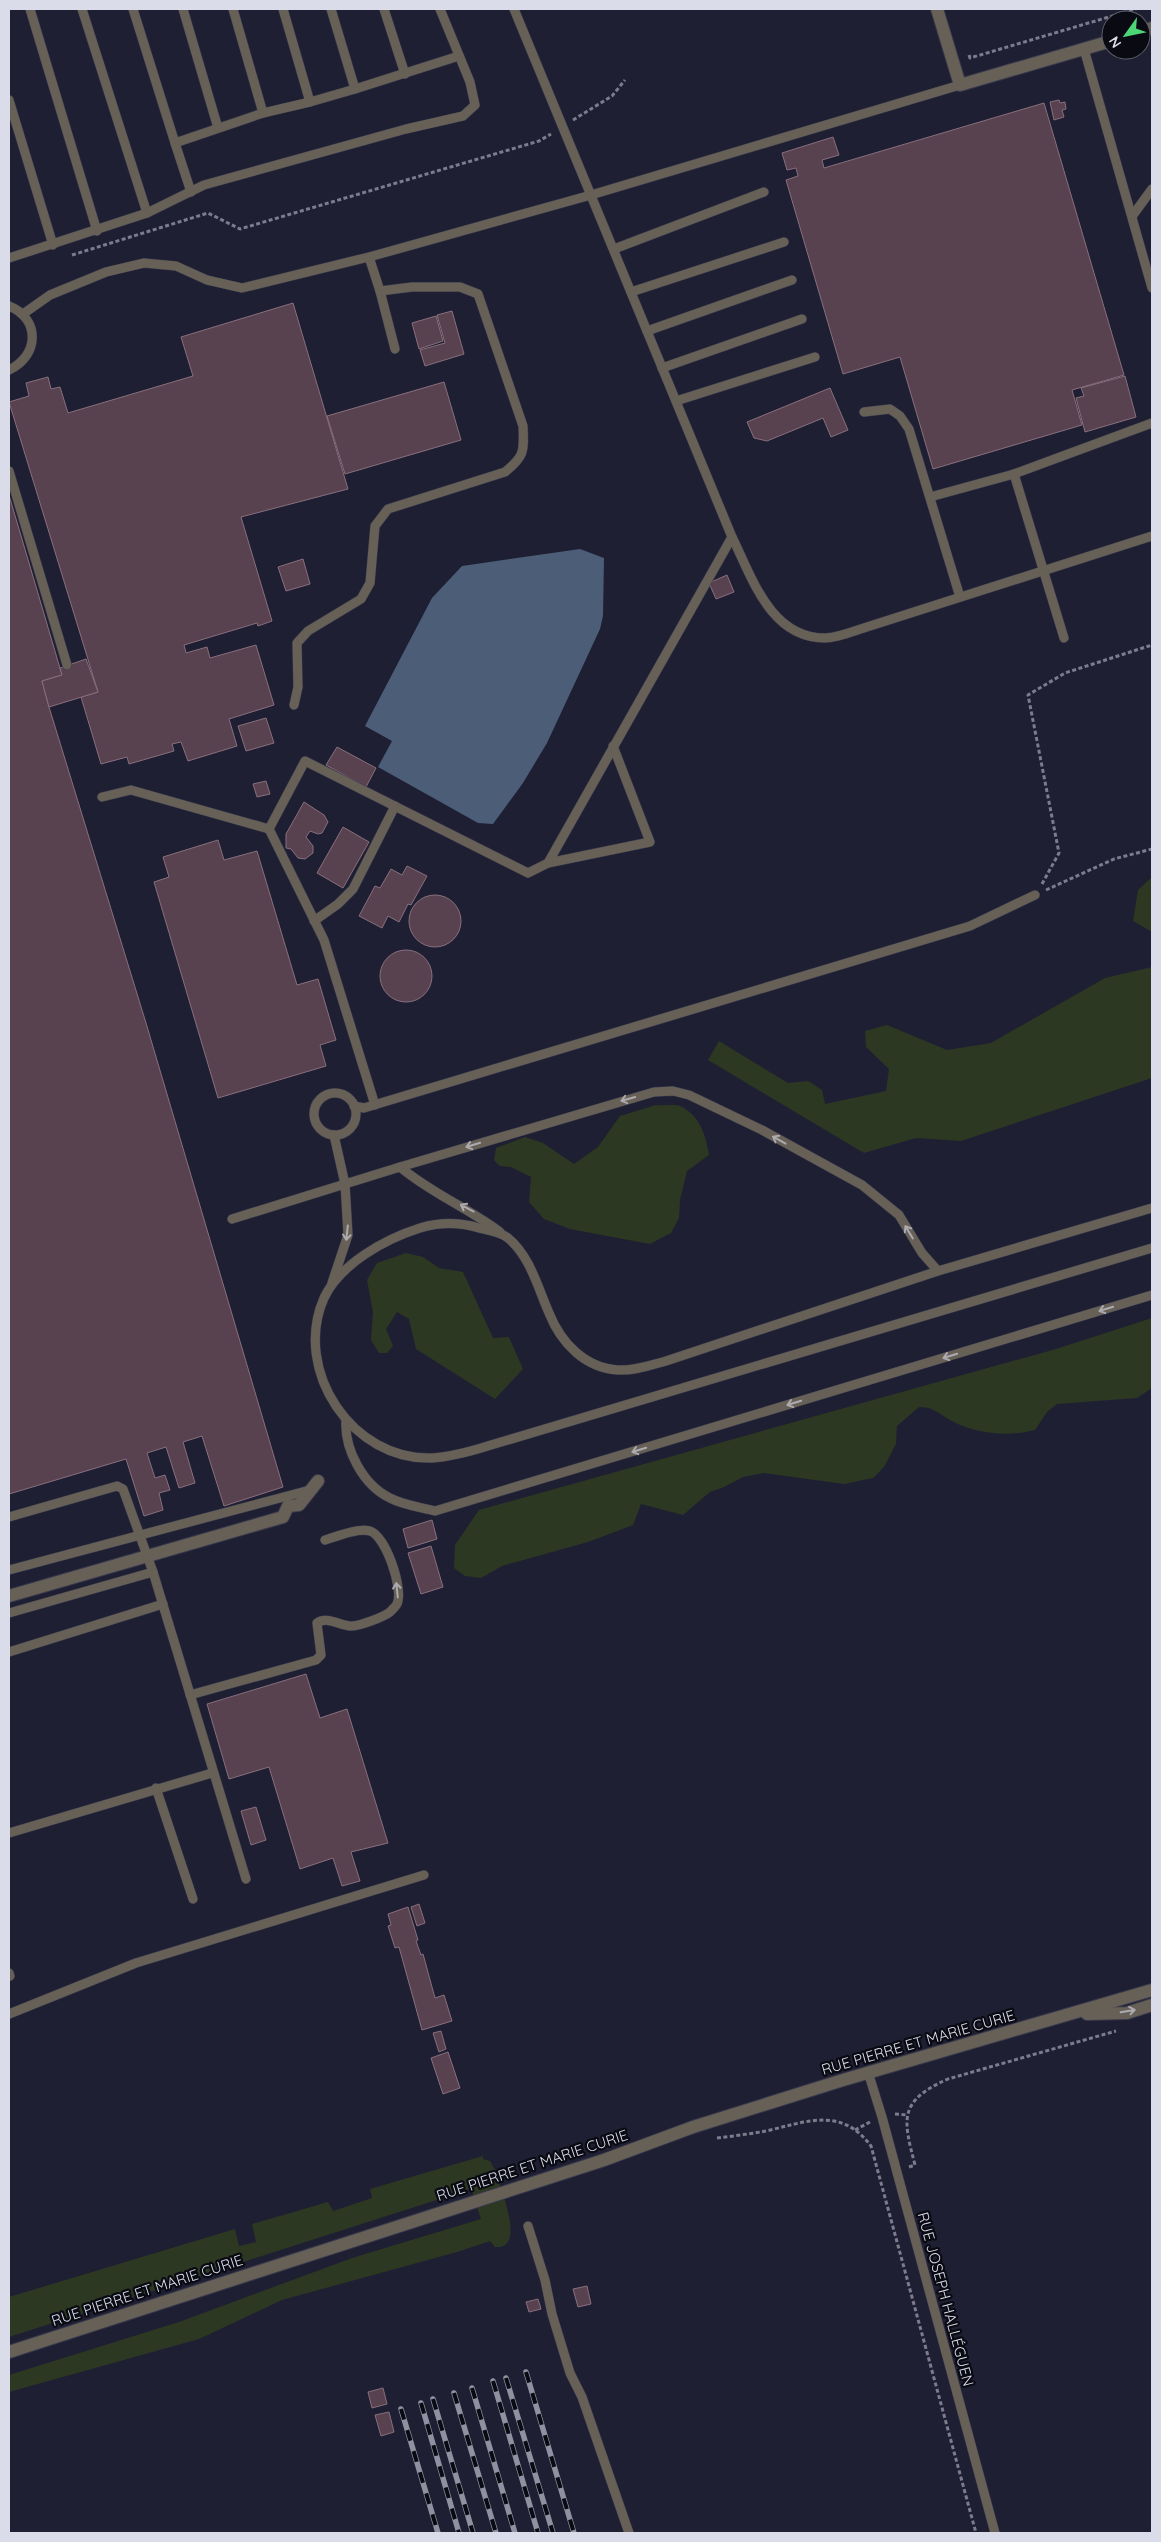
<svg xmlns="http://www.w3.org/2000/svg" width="1161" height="2542" viewBox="0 0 1161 2542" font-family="Quicksand,sans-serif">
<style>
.green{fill:#2d3822}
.water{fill:#4c5d77}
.building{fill:#59424f;stroke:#886f7d}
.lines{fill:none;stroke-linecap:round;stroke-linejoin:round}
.service-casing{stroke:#39394d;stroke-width:10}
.pedestrian-casing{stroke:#39394d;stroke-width:14}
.minor-casing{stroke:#39394d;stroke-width:14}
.path{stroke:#7c7c8d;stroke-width:3;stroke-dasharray:4 2.5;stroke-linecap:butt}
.service{stroke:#666056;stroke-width:9}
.pedestrian{stroke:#666056;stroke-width:12}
.minor{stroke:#666056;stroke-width:12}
.rail-casing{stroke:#8f90a0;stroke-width:5.5}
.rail{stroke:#0a0a13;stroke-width:4;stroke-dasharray:11;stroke-linecap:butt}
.oneway{stroke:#acaaaf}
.labels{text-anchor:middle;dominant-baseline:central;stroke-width:4.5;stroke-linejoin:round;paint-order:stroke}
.street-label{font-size:15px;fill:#dbdcea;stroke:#0a0a13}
</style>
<rect width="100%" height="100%" fill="#1f1f33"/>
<g class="green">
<polygon points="1152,877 1152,932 1133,921 1138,890"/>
<polygon points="1152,967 1152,1078 961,1141 916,1138 864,1153 708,1060 719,1041 788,1083 808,1081 822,1090 825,1104 886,1091 889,1069 866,1047 865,1031 887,1025 947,1050 991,1043 1105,978"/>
<path d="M 656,1105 C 663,1106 674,1104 680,1106 C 700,1115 706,1136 709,1155 L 687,1171 L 680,1200 L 679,1218 L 671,1233 L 650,1244 L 570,1229 L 544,1219 L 529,1202 L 531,1177 L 511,1167 L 500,1166 L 494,1160 L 496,1148 L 525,1137 L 543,1143 L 574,1164 L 598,1147 L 620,1116 Z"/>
<polygon points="406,1253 423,1257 439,1268 463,1272 493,1338 509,1337 523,1369 495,1399 416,1349 409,1319 397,1312 386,1329 393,1346 387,1353 379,1353 371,1340 373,1312 367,1280 377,1263"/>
<path d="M 1152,1318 L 1152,1388 L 1137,1398 L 1057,1404 L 1047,1412 L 1035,1430 C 1009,1437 974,1434 950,1420 C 938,1413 933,1407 919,1407 L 897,1426 L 896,1444 L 884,1467 L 873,1478 L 844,1484 L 764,1473 L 743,1477 L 724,1487 L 710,1492 L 683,1515 L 641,1504 L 633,1525 L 588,1542 L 502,1566 L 481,1578 L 465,1576 L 454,1568 L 455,1545 L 479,1510 L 1056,1349 Z"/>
<path d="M 483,2156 L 483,2159 L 490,2161 L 494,2168 C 499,2185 528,2250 495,2247 L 490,2241 L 457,2252 L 282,2300 L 199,2339 L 9,2392 L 9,2375 L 179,2322 L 352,2258 L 481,2219 L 471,2189 L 9,2337 L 9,2297 L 235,2229 L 239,2246 L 256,2242 L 252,2224 L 328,2202 L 333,2211 L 372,2198 L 370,2189 Z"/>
</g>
<polygon class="water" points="580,549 604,558 603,616 600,629 547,743 523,783 493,824 478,823 378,767 392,741 365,726 432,598 462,566"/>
<g class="building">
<polygon points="1059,100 1060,103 1065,102 1066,109 1062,110 1064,117 1054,120 1050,102"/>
<polygon points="1044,103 1124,375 1072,390 1082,425 933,469 900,357 843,374 786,180 798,176 796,168 787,170 782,153 833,137 839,155 822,160 824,168"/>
<polygon points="293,303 348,489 241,517 272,621 258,626 257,623 184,645 186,653 207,647 210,658 256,645 274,705 229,719 237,746 188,761 181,742 172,744 174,751 129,764 127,757 101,764 81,697 98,692 9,402 29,396 26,383 48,377 51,389 60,387 68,413 193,376 181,337"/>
<polygon points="452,311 464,354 425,366 420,350 445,343 437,315"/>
<polygon points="436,316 443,341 419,349 412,323"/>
<polygon points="1125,376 1136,417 1085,432 1076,398 1084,396 1081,388"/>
<polygon points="444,382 461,440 345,474 327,416"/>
<polygon points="830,388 848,430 831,437 823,418 767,441 754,438 747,422"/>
<polygon points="9,495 62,675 42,681 49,707 146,1023 283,1487 224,1506 202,1436 183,1442 195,1483 179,1488 166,1447 147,1453 155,1478 165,1475 170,1490 159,1493 163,1510 144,1516 126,1459 9,1494"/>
<polygon points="303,559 310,584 286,591 278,567"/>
<polygon points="727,575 734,592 716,599 709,583"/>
<polygon points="86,659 98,692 49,707 42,681 62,675 60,668"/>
<polygon points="266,718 274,743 246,751 238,726"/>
<polygon points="337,747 376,768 366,787 326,765"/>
<polygon points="266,781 270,794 257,797 253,784"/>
<polygon points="304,802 324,815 328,822 322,833 318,834 310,831 306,837 313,846 313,853 305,859 298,858 291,849 286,848 286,834"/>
<polygon points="343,827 369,842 343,888 317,873"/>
<polygon points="218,840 224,860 257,851 297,985 318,979 336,1040 320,1045 326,1066 218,1098 154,882 169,877 163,857"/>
<polygon points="407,866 427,876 411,905 408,904 399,922 388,916 382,928 359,916 375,886 380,888 391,869 402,875"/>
<circle cx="435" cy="921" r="26"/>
<circle cx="406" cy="976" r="26"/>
<polygon points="432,1520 437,1539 408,1548 403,1529"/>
<polygon points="431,1546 443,1587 421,1594 408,1553"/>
<polygon points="306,1674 320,1718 347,1709 388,1843 351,1852 360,1881 342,1886 333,1858 300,1869 269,1767 229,1779 207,1704"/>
<polygon points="256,1807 266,1840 251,1845 241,1811"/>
<polygon points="419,1904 425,1923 417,1926 411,1907"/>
<polygon points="408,1907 418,1940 416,1941 421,1955 423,1954 435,1998 444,1995 452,2021 422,2030 399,1947 395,1948 388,1926 391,1925 388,1914"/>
<polygon points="441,2031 446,2049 439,2052 433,2033"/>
<polygon points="448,2052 460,2088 443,2094 431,2058"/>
<polygon points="587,2286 591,2304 578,2307 573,2289"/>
<polygon points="538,2299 541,2309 529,2312 526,2302"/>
<polygon points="383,2388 387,2404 372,2408 368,2392"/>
<polygon points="389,2412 394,2432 381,2436 375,2415"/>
</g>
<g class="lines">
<defs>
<g id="service">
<polyline points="30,9 97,231"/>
<polyline points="82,9 147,213"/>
<polyline points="133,9 175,143 263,113 233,9"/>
<polyline points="183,9 218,128"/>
<polyline points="331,9 355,89 459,56"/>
<polyline points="384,9 405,74"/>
<polyline points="514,9 732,537 548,863 650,842 613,746"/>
<polyline points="1084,49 1152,288"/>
<polyline points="9,100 53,245"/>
<polyline points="310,102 355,89"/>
<polyline points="263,113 310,102 283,9"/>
<polyline points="175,143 191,192"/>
<polyline points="1133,215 1152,189"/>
<polyline points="614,249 764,192"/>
<polyline points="9,258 147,213 204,185 406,129 463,116 475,105 470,82 440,9"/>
<polyline points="380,291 395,349"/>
<polyline points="631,292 784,242"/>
<path d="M 9,306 C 41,319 39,356 9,370"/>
<polyline points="23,314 50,295 106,272 144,263 176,266 207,280 242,288 369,257 591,195 960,85"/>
<polyline points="647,331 792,280"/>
<polyline points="662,368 802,319"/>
<polyline points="676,401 815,357"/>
<polyline points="864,412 890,409 900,416 909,429 960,597"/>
<polyline points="9,471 67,665"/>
<polyline points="1014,474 1064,638"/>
<polyline points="930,497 1014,474 1152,423"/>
<path d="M 732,537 C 752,577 770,638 825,638 C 839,638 856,630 870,626 L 1152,536"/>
<path d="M 294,705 L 298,687 L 297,643 L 308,631 L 361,599 L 370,583 L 375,526 L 388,509 L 505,472 C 525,456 524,451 523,426 L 478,294 L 460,287 L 412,287 L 380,291 L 369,257"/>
<polyline points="102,797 131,790 269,829 305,761 528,873 548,863"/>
<polyline points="269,829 324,940 375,1105"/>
<polyline points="314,921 338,904 353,889 395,806"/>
<circle cx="335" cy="1114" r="21"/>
<polyline points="354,1106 364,1108 970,926 1035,895"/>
<polyline points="400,1167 654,1092 673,1091 689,1095 762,1130 862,1185 899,1215 922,1253 938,1271"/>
<path d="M 1152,1208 L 938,1271 L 666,1361 C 651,1365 634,1371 618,1370 C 585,1368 561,1343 549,1313 C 538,1288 530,1256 508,1238 C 501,1232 488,1230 479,1228 C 459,1222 440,1222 420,1228 C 385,1239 340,1264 324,1298 C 292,1371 353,1461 432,1458 C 452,1457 472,1451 491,1445 L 1152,1248"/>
<polyline points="232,1219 345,1184 334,1135"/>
<path d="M 332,1283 L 348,1235 L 345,1184 L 400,1167 C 431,1193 468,1208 500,1232"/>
<path d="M 346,1420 C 344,1449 363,1485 390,1498 C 403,1505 420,1507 435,1511 L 1152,1295"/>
<polyline points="9,1517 117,1486 123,1489 153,1572"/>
<polyline points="9,1570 310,1490"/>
<polyline points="9,1613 153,1572 246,1879"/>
<polyline points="9,1652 163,1604"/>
<path d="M 190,1695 L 316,1660 L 321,1655 L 317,1623 C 327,1616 339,1625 350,1626 C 357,1627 384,1617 390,1612 C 392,1610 396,1606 397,1604 C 404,1590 386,1536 370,1531 C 357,1528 338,1536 325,1540"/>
<polyline points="156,1788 193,1899"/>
<polyline points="9,1833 212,1773"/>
<polyline points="9,1973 10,1976"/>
<polyline points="9,2014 136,1963 424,1875"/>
<polyline points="868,2072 882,2117 995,2533"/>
<polyline points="528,2226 545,2280 552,2314 570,2373 582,2397 629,2533"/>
</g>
<polyline id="pedestrian" points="9,1596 283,1517 288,1506 299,1505 318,1481"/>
<g id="minor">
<polyline points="937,9 960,85 1111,41"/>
<polyline points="1141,31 1152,28"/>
<polyline points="1087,2014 1127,2013 1152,2005"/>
<polyline points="9,2352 604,2160 693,2127 843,2080 1152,1990"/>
</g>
</defs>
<use href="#service" class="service-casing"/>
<use href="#pedestrian" class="pedestrian-casing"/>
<use href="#minor" class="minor-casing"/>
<g class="path">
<polyline points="969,55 970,58 1136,9"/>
<polyline points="573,120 612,96 625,80"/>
<polyline points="72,255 208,213 240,229 539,141 551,134"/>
<polyline points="1042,884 1059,853 1028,695 1065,673 1152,645"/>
<polyline points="1046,890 1114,859 1152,849"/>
<polyline points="895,2114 907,2115"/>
<polyline points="855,2130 870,2122"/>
<path d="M 717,2138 C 733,2136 750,2134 766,2131 C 806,2122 841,2106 871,2146 L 976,2533"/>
<path d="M 909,2167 L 915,2165 C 903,2119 898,2101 948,2079 L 1116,2031"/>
</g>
<use href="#service" class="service"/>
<use href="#pedestrian" class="pedestrian"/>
<use href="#minor" class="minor"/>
<defs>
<g id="rail">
<polyline points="526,2372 574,2533"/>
<polyline points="506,2378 553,2533"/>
<polyline points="493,2381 538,2533"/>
<polyline points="472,2388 515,2533"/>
<polyline points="454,2393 496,2533"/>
<polyline points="433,2399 473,2533"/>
<polyline points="421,2403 459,2533"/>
<polyline points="401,2409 438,2533"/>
</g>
</defs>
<use href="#rail" class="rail-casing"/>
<use href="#rail" class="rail"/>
</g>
<defs><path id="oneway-shaft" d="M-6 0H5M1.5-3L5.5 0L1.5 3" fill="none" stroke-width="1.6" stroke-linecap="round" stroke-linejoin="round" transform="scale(1.25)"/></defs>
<g class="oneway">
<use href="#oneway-shaft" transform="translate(628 1099) rotate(164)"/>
<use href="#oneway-shaft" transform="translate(779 1140) rotate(-151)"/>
<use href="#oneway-shaft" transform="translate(473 1145) rotate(163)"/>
<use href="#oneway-shaft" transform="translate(467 1208) rotate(-152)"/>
<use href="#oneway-shaft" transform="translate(909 1232) rotate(-121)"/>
<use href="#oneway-shaft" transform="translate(347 1233) rotate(96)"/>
<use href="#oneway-shaft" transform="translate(1106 1309) rotate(163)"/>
<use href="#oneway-shaft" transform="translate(950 1356) rotate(163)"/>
<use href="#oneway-shaft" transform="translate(794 1403) rotate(163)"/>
<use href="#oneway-shaft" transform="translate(639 1450) rotate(163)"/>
<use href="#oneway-shaft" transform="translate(397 1590) rotate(-96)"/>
<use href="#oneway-shaft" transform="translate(1128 2011) rotate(-10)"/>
</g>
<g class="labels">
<g class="street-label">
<text transform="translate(918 2042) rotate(-16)">RUE PIERRE ET MARIE CURIE</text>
<text transform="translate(532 2165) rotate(-18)">RUE PIERRE ET MARIE CURIE</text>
<text transform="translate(147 2290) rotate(-18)">RUE PIERRE ET MARIE CURIE</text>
<text transform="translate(946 2299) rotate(75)">RUE JOSEPH HALLÉGUEN</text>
</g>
</g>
<rect width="1161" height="2542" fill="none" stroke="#dbdcea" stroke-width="20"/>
<g transform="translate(1126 35) rotate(237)"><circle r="24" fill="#0a0a13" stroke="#5e5e69"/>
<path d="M0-4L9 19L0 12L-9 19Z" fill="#4cd676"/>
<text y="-8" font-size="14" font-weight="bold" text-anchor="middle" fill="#dbdcea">N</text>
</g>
</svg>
